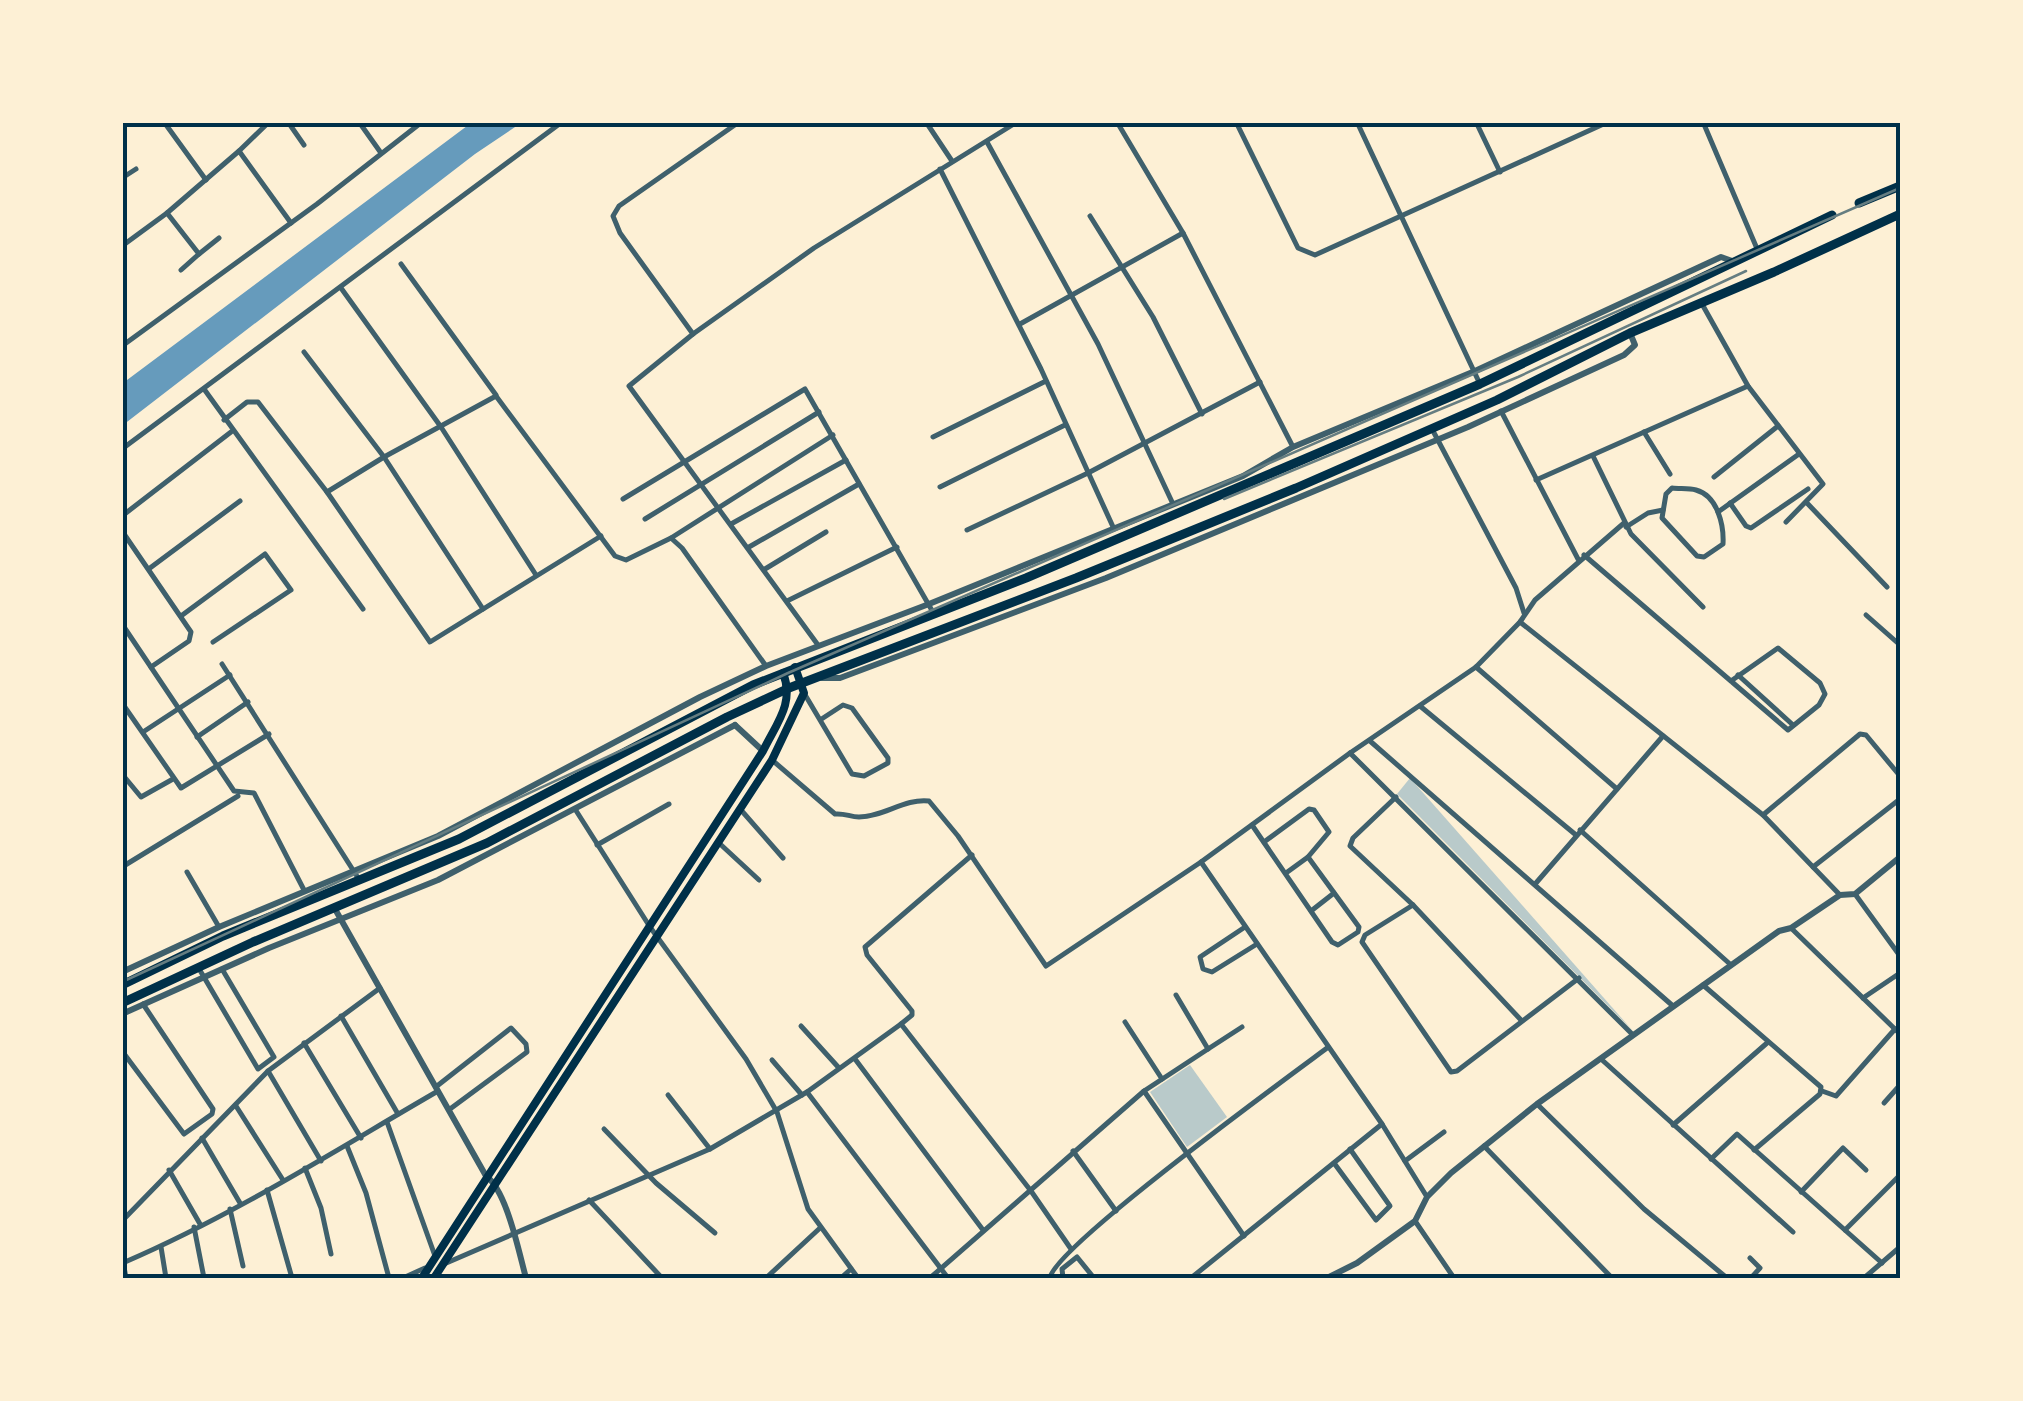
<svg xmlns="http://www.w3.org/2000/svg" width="2023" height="1401" viewBox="0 0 2023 1401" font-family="'Open Sans',sans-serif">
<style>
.green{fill:#b9caca}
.water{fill:#669bbc}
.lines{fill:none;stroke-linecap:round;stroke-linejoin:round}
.minor{stroke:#3f606c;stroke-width:5}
.tertiary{stroke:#3f606c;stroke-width:6}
.secondary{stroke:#003049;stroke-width:8}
.primary{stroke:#003049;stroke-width:9}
.rail{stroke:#657d81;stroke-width:2.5}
.neatline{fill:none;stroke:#003049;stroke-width:4}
</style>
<rect width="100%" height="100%" fill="#fdf0d5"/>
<g class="green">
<polygon points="1410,778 1633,1031 1397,794"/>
<polygon points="1190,1065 1227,1117 1187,1147 1150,1092"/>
</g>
<polygon class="water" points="471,123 521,123 475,154 123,425 123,383"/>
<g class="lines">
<g class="minor">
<polyline points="164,122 206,180"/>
<polyline points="288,122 304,145"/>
<polyline points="359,122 381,153"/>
<polyline points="926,122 952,161"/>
<polyline points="1117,122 1183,233 1293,447"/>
<polyline points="1236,122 1298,248 1315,255 1608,122"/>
<polyline points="1357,122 1479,382"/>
<polyline points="1476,122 1500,172"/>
<polyline points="1703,122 1758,251"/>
<polyline points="987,142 1098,344 1173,504"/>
<polyline points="239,151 269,122"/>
<polyline points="940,169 1041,369 1114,529"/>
<polyline points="122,178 136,169"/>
<polyline points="167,213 199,254 181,270"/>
<polyline points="1090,216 1153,317 1202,414"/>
<polyline points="122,246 167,213 239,151 291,223"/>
<polyline points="199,254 219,238"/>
<polyline points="401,264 496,395"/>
<polyline points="341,288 441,427 536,575"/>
<polyline points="1702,304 1748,386 1823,484 1786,522"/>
<polyline points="1020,324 1183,233"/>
<polyline points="693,334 620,233 613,216 619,206 739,122"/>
<polyline points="122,346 317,204 422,122"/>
<polyline points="304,352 384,457 483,609"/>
<polyline points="204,389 363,609"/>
<polyline points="1501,411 1578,559"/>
<polyline points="224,420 247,402 258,402 327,492 430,642 601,536"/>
<polyline points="1432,429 1516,588 1524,613"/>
<polyline points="1644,432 1670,474"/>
<polyline points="933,437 1046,381"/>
<polyline points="122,449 562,122"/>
<polyline points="1593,456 1631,534 1703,607"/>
<polyline points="1714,477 1778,426"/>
<polyline points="1536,480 1748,386"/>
<polyline points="940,487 1065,425"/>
<path d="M 1672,488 C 1679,489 1689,488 1696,490 C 1718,496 1724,526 1723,544 L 1704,557 L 1697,556 L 1662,518 L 1666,494 Z"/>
<polyline points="327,492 384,457 496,396 615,556 626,560 671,538 682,548 766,666"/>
<polyline points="623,499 805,389 934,614"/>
<polyline points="1730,503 1746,526 1751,528 1808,489"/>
<polyline points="1807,503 1887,587"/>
<polyline points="1718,512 1799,454"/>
<polyline points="122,516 231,432"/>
<polyline points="645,519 819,412"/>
<polyline points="731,524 846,460"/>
<polyline points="1626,527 1648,513 1663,510"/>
<polyline points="967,530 1088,473 1260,382"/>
<polyline points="122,531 191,632 189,641 151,667"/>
<polyline points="671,538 833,435"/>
<polyline points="749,547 859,484"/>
<polyline points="1584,555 1788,730 1819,705 1825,694 1820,683 1778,648 1731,681"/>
<polyline points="150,568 240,501"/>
<polyline points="765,569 826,532"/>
<polyline points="787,601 897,547"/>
<polyline points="1866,615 1900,645"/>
<polyline points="181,616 265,554 291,590 213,642"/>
<polyline points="1520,622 1763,815 1840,895"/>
<polyline points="122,624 234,791 254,793 304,890"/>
<polyline points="818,645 629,386 693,334 814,248 1017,122"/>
<polyline points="222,664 360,881"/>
<polyline points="1476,667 1617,789"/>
<polyline points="1738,675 1793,725"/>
<polyline points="804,693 852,774 864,776 888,763 888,758 852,708 843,705 820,720"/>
<polyline points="122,703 181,788 269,734"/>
<polyline points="1420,706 1576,835"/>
<polyline points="143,732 230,675"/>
<polyline points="197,737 248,702"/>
<polyline points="1370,741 1673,1006"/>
<polyline points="1350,753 1632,1034"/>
<path d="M 772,760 L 835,814 C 845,813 850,817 859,817 C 883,817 905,798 929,801 L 958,836 L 1046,966 L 1201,862 L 1350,753 L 1476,667 L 1520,622 L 1535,600 L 1624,523"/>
<polyline points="122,774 141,797 173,779"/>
<polyline points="1396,797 1353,838 1350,846 1413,905 1521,1020"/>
<polyline points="575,809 650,927 746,1059 777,1112 808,1209 858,1278"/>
<polyline points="741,810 783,858"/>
<polyline points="1763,815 1860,734 1866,735 1900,776"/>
<polyline points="1252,825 1332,942 1338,945 1358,932 1359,927 1308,857 1286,873"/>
<polyline points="1580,830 1731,965"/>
<polyline points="1264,842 1309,809 1314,810 1329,832 1308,857"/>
<polyline points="719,843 759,880"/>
<polyline points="597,845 669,804"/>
<polyline points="1201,862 1382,1124 1427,1197"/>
<polyline points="122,867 238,796"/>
<polyline points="1813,867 1900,799"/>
<polyline points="187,872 219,927"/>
<polyline points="1536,883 1663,736"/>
<polyline points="1855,894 1900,956"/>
<polyline points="1413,905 1365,935 1362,942 1451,1072 1457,1071 1579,978"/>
<polyline points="1311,911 1334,893"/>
<polyline points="1245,927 1200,957 1203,969 1212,972 1257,944"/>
<polyline points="1791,928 1900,1034"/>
<polyline points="198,967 258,1069 274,1057 222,969"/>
<polyline points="1703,985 1821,1087 1820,1094 1754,1150"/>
<polyline points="1176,995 1208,1049 1242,1027"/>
<polyline points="1863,998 1900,973"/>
<polyline points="341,1016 398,1114"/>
<polyline points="1125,1022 1162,1079"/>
<polyline points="901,1024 1031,1191 1071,1249"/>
<polyline points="801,1026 839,1068"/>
<polyline points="304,1043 361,1138"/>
<polyline points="122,1051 184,1134 212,1114 213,1109 143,1004"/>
<polyline points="855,1059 983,1230"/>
<polyline points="1601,1059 1793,1232"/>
<polyline points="772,1060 802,1095"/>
<polyline points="268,1071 321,1161"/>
<polyline points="437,1086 511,1028 526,1044 527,1052 450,1109"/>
<polyline points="1144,1091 1244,1236"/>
<polyline points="1822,1091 1836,1096 1895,1029"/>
<polyline points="807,1092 948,1278"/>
<polyline points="668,1095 710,1149"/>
<polyline points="1884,1103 1900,1085"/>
<polyline points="1537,1104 1644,1209 1727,1278"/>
<polyline points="236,1106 283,1180"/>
<polyline points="387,1122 435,1256"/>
<polyline points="1673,1125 1767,1043"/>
<polyline points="604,1129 656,1183 715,1233"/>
<polyline points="202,1138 240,1203"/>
<polyline points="347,1146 366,1193 389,1278"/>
<polyline points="1484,1146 1612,1278"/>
<polyline points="1073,1151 1116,1211"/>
<polyline points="1711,1159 1737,1134 1882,1263"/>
<polyline points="1405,1161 1444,1132"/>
<polyline points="1334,1163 1376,1220 1390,1206 1350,1149"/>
<polyline points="305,1168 321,1208 331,1254"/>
<polyline points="169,1170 200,1224"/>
<polyline points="267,1190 292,1278"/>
<polyline points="1801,1192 1843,1148 1866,1170"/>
<polyline points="589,1200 662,1278"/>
<polyline points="230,1209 243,1266"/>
<polyline points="122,1221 268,1071 380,988"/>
<polyline points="1415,1221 1454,1278"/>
<polyline points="194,1227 204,1278"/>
<polyline points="1845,1230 1900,1175"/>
<polyline points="161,1247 166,1278"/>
<polyline points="122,1256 126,1278"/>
<polyline points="1750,1258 1760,1268 1751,1278"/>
<path d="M 125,1262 C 234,1215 336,1150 438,1091"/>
<polyline points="444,1264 710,1149 807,1092 901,1024 912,1015 912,1011 867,955 865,947 972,855"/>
<polyline points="403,1278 425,1268"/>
<polyline points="766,1278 820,1228"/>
<polyline points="841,1278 851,1269"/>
<polyline points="930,1278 1144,1091 1208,1049"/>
<path d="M 1050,1278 C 1053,1248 1288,1077 1327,1048"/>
<polyline points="1063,1278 1062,1269 1077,1257 1094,1278"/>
<polyline points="1191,1278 1382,1124"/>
<polyline points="1864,1278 1900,1247"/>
</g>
<g class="tertiary">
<polyline points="822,678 840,678 1106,578 1468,427 1624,355 1635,345 1630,333"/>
<polyline points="735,725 763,751"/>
<path d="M 335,909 L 486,1176 C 507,1191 519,1253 526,1278"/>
<polyline points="122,972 219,927 438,836 700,697 766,666 929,604 1243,476 1293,447 1475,371 1721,257 1735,262"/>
<polyline points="122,1014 269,948 438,880 735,725"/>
<polyline points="1327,1278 1357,1263 1415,1221 1427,1197 1451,1173 1537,1104 1779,931 1791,928 1840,895 1855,894 1900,857"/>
</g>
<g class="secondary">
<path d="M 422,1278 L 763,751 C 776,724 795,703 783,673"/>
<polyline points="434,1278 772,760 804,693 795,667"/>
</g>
<g class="primary">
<polyline points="1859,203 1900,186"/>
<polyline points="122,985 223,936 459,839 753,685 1026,578 1480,384 1832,215"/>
<polyline points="122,1003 253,942 487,843 727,717 789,688 1076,578 1296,488 1497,400 1630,333 1774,272 1900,214"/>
</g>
<g class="rail">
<polyline points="1224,499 1518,377 1746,271"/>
<polyline points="122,982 788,673 1900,188"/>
</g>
</g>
<rect width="2023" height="1401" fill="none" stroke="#fdf0d5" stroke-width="250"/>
<rect x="125" y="125" width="1773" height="1151" class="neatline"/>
</svg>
